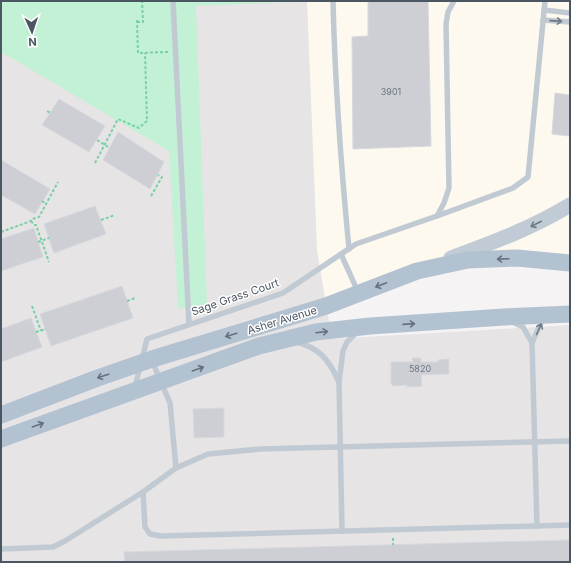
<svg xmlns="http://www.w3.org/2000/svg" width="571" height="563" viewBox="0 0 571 563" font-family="Inter,sans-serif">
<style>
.commercial{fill:#fdf9ef}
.education{fill:#e6e4e5}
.green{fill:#c3f1d5}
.building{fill:#cdcfd5;stroke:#d7d9de}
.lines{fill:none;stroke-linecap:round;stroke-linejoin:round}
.path{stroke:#7ad0a6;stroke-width:2;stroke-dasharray:3 2;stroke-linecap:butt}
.lane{stroke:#c1cad2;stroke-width:5.5}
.secondary{stroke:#c1cbd6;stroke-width:15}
.primary{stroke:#b3c2d1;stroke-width:17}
.oneway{stroke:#6e7983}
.oneway2{stroke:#6e7984}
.oneway3{stroke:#64717d}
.labels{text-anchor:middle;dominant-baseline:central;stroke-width:3;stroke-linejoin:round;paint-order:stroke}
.number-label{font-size:9px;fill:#6b747e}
.street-label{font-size:11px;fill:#4a5661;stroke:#fff}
</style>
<rect width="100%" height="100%" fill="#f5f3f3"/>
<polygon class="commercial" points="307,1 570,1 570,263 468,260 326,306 317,251"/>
<polygon class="education" points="1,1 307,1 317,251 332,339 570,325 570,562 1,562"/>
<polygon class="green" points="1,1 313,1 196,6 207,305 178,308 169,151 1,52"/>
<g class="building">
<polygon points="368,1 428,1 431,146 353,149 352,37 368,36"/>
<polygon points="555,93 569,95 570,126 569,136 552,134"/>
<polygon points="59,99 105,126 89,152 42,125"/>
<polygon points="118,132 164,162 150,189 103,160"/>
<polygon points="1,160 50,189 35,214 1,195"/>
<polygon points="95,206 106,234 54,253 44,224"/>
<polygon points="34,228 43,257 1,271 1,239"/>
<polygon points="122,286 133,318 51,346 40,314"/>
<polygon points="31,318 42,347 1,362 1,329"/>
<polygon points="412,358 421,358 421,362 438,362 438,360 449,359 449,374 421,375 422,386 407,387 407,385 393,386 391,384 391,362 413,362"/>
<polygon points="224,408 224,437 194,438 193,409"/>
<polygon points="570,540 570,562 125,562 124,552"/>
</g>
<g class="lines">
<g class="path">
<polyline points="137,20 138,53 168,52"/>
<polyline points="137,22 143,22 142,1"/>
<polyline points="47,111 50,113"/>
<polyline points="97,140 110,148"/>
<polyline points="95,163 118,119 139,128 147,121 145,53"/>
<polyline points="151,196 162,177 158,175"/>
<polyline points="42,201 46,204"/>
<polyline points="101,220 115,215"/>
<polyline points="31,221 34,225 36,225 49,262"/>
<polyline points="1,232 31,221 32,219 39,217 58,182"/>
<polyline points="38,242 49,238"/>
<polyline points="127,301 135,298"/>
<polyline points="32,306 41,331"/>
<polyline points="36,332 46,329"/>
<polyline points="393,538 393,545"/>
</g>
<g class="lane">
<polyline points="173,1 189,324"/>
<path d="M 333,1 C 335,84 341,166 349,249"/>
<polyline points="544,10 570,13"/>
<polyline points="543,20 570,22"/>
<polyline points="437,216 513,188 528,177 545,1"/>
<polyline points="341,254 358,292"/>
<polyline points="513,322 523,327 532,343"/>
<path d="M 296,342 C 320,348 329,360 339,382"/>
<polyline points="135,387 147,339 283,293 356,244 437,216 444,203 449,188 446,24 448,12 454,1"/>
<polyline points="176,468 208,454 260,449 570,441"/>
<polyline points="143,492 145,527 150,534 161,536 570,525"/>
<polyline points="537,526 532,343 543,318"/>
<polyline points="342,531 339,382 343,351 347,342 357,332"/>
<polyline points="1,549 53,547 65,541 143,492 176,468 170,403 152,361"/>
</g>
<path class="secondary" d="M 451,258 C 492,243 532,228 570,205"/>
<g class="primary">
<polyline points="1,415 95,379 152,359 326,306 417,271 468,260 517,258 570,263"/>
<polyline points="1,439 259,346 316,332 370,326 504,317 570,314"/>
</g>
</g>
<defs><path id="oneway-shaft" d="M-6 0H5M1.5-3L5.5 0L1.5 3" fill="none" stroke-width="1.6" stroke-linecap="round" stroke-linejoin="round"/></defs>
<g class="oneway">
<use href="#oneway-shaft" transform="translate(556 21) rotate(4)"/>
<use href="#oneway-shaft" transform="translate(539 329) rotate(-66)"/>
</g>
<use class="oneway2" href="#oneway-shaft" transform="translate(536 224) rotate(153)"/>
<g class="oneway3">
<use href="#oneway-shaft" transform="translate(503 259) rotate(178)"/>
<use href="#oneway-shaft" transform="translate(381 285) rotate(159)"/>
<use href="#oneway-shaft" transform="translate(409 324) rotate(-4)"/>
<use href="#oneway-shaft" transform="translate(322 332) rotate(-7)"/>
<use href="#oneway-shaft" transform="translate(231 335) rotate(163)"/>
<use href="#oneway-shaft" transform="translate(198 369) rotate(-20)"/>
<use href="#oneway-shaft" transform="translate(103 376) rotate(162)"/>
<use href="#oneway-shaft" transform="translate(38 425) rotate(-20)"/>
</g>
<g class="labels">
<g class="number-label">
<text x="391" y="91">3901</text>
<text x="420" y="368">5820</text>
</g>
<g class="street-label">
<text transform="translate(235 297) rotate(-19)">Sage Grass Court</text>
<text transform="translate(282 320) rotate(-17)">Asher Avenue</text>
</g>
</g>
<rect width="571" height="563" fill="none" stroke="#4a5661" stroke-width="4"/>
<g transform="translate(32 32) rotate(177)" stroke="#ffffff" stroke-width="3" paint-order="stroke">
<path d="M0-3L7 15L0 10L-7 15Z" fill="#4a5661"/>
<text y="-6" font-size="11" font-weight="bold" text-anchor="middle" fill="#4a5661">N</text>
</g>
</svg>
